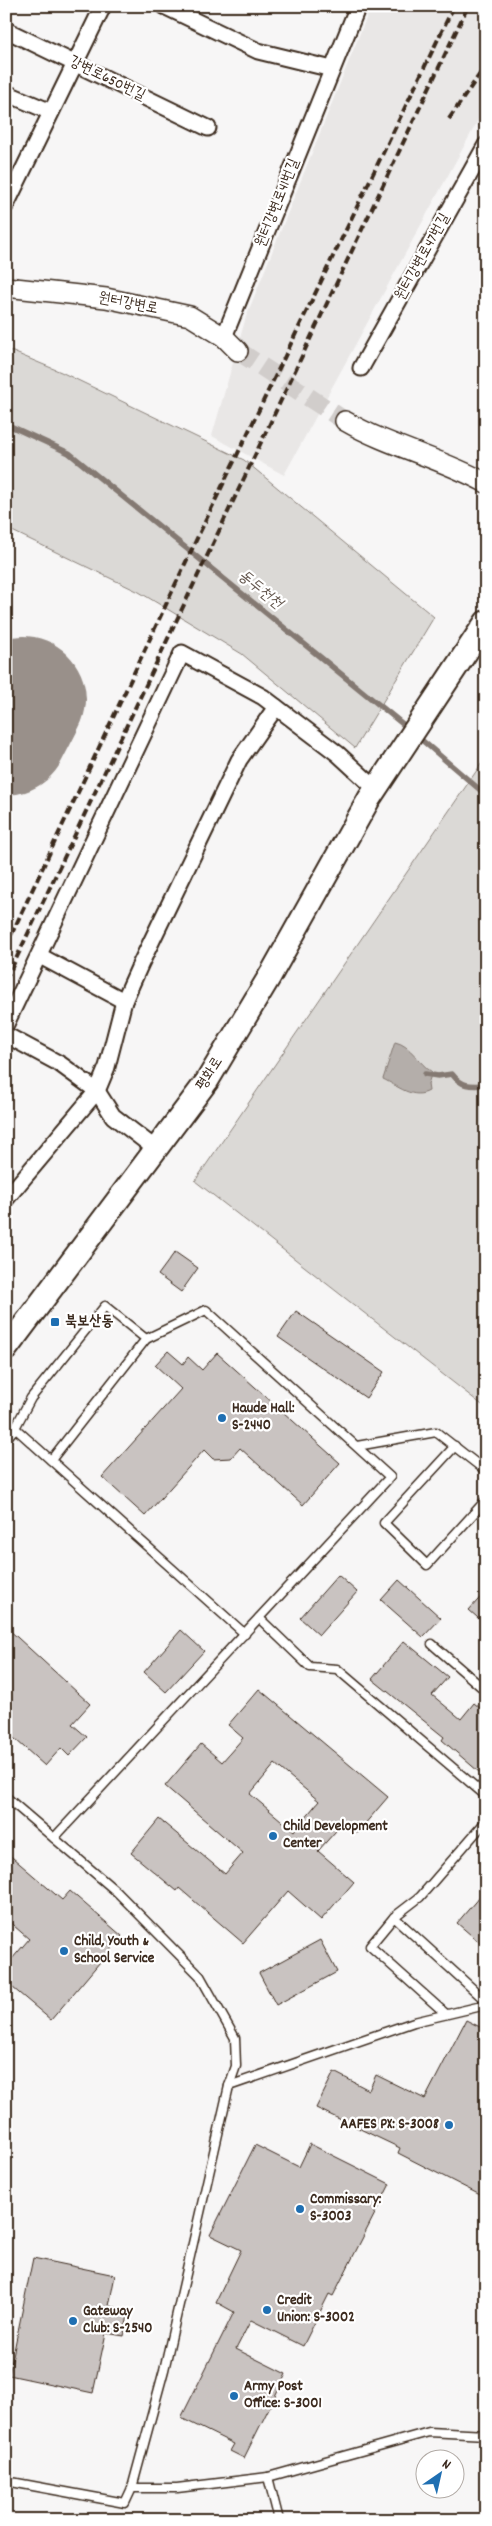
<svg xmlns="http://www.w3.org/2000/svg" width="492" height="2526" viewBox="0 0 492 2526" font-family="Dekko,'Poor Story',sans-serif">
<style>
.built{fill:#e9e7e6}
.green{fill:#dbd9d6;stroke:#8b827a}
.water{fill:#b4aeaa;stroke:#847972}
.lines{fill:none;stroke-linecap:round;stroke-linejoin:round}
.stream{stroke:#847972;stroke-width:5.5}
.runway{stroke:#99908a;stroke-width:126}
.building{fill:#c9c3c1;stroke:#3b2a1e;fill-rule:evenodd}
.tertiary-tunnel{stroke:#d1cdcb;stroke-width:19;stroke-dasharray:19 9;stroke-linecap:butt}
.service-casing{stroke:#3b2a1e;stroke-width:11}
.minor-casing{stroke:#3b2a1e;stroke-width:19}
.tertiary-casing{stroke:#3b2a1e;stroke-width:22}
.secondary-casing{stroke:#3b2a1e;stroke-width:26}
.service{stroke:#fff;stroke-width:8}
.minor{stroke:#fff;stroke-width:15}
.tertiary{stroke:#fff;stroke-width:19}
.secondary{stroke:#fff;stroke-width:22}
.rail{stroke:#3b2a1e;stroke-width:4;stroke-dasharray:8 4;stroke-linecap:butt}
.poi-dot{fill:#1f6fb2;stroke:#fff;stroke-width:2}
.labels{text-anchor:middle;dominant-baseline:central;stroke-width:4.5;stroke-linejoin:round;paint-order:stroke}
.street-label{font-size:15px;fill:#3b2a1e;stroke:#fff}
.poi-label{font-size:15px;font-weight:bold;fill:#3b2a1e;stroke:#fff;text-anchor:start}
.water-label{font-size:16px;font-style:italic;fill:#65584f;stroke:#fff}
</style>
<rect width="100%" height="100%" fill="#f7f6f6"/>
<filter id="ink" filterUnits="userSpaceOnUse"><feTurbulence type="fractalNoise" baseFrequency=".02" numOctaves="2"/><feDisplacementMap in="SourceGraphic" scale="10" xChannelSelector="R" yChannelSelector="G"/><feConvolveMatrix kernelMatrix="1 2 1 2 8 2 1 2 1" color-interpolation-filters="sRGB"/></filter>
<g filter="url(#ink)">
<polygon class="built" points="371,6 486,6 486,106 284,475 212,436 246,317"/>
<g class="green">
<polygon points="6,349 61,372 244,460 434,617 355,748 242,654 139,592 6,528"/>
<polygon points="486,757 486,1408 195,1181"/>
</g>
<path class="water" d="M 395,1042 C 411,1045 419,1064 432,1072 L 428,1084 L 429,1091 C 413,1100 398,1086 383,1079 Z"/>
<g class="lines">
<g class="stream">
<polyline points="6,424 69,453 410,730"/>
<polyline points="417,736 486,795"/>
<path d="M 425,1074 L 438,1076 L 452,1074 C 462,1087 470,1086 486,1085"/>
</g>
<polyline class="runway" points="6,732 23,699"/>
</g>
<g class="building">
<polygon points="175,1252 198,1268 181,1292 158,1275"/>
<polygon points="296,1311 384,1372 366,1398 278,1337"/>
<polygon points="168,1351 183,1364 188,1357 202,1370 217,1353 340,1463 303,1505 240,1448 231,1458 213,1459 204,1450 145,1516 102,1477 181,1389 155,1365"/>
<polygon points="338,1575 357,1592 319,1635 300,1618"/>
<polygon points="399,1580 441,1618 423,1637 381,1600"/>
<polygon points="486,1591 486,1625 469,1610"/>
<polygon points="6,1627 90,1704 72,1724 87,1737 69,1756 61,1748 45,1766 6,1731"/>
<polygon points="181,1630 204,1651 166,1692 144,1672"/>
<polygon points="404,1641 448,1677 432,1695 461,1719 474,1703 486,1713 486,1778 442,1740 444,1737 372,1679"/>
<path d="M 259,1689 L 388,1797 L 357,1833 L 344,1822 L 318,1851 L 354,1882 L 321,1920 L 288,1891 L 243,1943 L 179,1888 L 177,1891 L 131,1853 L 159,1819 L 225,1874 L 243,1853 L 165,1786 L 201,1744 L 222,1762 L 243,1738 L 228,1725 ZM 275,1764 L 319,1801 L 294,1831 L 250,1794 Z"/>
<polygon points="6,1852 62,1900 70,1891 122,1936 51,2020 6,1982 6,1966 29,1939 6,1919"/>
<polygon points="486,1889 486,1948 457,1923"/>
<polygon points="320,1940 337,1972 276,2005 259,1973"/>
<polygon points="466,2020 486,2030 486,2198 398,2153 400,2148 316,2108 334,2072 369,2090 376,2075 425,2099"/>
<polygon points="310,2144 390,2184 333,2296 329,2294 303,2346 251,2320 236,2349 286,2374 244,2458 230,2451 234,2444 181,2418 234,2312 216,2302 241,2250 210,2235 255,2145 299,2167"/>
<polygon points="33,2258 115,2275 109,2306 129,2310 124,2336 106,2333 93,2393 9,2375"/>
</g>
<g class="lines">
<polyline class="tertiary-tunnel" points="238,351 345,421"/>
<defs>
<g id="service">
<polyline points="15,1428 245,1634"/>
<polyline points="6,1439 15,1428 31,1398 105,1306 146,1339 51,1460"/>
<polyline points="357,1446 436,1432 486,1471"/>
<polyline points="455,1446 384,1523 427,1565 486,1500"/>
<polyline points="259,1618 310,1667 337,1669 486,1796"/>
<polyline points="432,1644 486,1691"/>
<polyline points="6,1797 117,1892 200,1976 235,2038 236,2066 229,2086 164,2370 132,2488 125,2503 6,2481"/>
<polyline points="54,1838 390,1477 206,1310 146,1339"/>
<polyline points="394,1917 420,1897 486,1821"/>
<polyline points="446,2014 370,1946 394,1917 486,2001"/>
<polyline points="229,2086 414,2022 486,2005"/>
<polyline points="268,2477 279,2520"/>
<polyline points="132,2488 177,2488 268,2477 429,2432 486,2435"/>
</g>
<g id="minor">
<polyline points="164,6 258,51 332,69"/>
<polyline points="6,30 208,128"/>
<polyline points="6,93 51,112"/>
<polyline points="6,205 103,6"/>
<polyline points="224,337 358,6"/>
<polyline points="361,368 486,145"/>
<polyline points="40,956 124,1001"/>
<polyline points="6,1024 182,653 263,697 338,754 376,789"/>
<polyline points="6,1035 60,1064 97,1091 113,1116 157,1150"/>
<polyline points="6,1199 97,1091 107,1067 124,1001 141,963 239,760 276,707"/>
</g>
<g id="tertiary">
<polyline points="6,287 106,298 190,316 224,337 238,351"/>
<path d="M 345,421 C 390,447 441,458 486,483"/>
</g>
<polyline id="secondary" points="6,1349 207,1081 271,974 369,799 486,622"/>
</defs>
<use href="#service" class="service-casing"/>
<use href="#minor" class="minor-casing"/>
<use href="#tertiary" class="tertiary-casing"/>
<use href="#secondary" class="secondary-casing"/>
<use href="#service" class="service"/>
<use href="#minor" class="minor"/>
<use href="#tertiary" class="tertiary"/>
<use href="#secondary" class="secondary"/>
<g class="rail">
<polyline points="449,119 486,65"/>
<polyline points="6,946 200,532 454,6"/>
<polyline points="6,980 468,6"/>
</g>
</g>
</g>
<g class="poi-dot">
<rect x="50" y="1317" width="10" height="10" rx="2.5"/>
<circle cx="222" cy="1418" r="5"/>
<circle cx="273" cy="1836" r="5"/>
<circle cx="64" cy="1951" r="5"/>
<circle cx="449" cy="2125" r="5"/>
<circle cx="300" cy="2209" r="5"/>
<circle cx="267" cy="2310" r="5"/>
<circle cx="73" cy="2321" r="5"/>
<circle cx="234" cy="2396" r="5"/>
</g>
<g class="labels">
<g class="street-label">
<text transform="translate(107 79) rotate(26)">강변로650번길</text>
<text transform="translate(278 203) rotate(-68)">원터강변로41번길</text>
<text transform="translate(423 257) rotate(-61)">원터강변로47번길</text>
<text transform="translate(128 304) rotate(11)">원터강변로</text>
<text transform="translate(210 1074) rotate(-58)">평화로</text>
</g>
<g class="poi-label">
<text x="65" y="1322">북보산동</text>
<text x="232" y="1409">Haude Hall:<tspan x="232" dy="17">S-2440</tspan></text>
<text x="283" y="1827">Child Development<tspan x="283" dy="17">Center</tspan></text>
<text x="74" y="1942">Child, Youth &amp;<tspan x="74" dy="17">School Service</tspan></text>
<text x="439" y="2125" text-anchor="end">AAFES PX: S-3008</text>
<text x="310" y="2200">Commissary:<tspan x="310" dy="17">S-3003</tspan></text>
<text x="277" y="2301">Credit<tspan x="277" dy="17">Union: S-3002</tspan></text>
<text x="83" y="2312">Gateway<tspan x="83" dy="17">Club: S-2540</tspan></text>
<text x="244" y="2387">Army Post<tspan x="244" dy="17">Office: S-3001</tspan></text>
</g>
<g class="water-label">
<text transform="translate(260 590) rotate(39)">동두천천</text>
</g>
</g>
<rect width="492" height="2526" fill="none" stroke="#fff" stroke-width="25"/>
<rect x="12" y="12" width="467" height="2501" fill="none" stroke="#3b2a1e" stroke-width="2" filter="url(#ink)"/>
<g transform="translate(440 2474) rotate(34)"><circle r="24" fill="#ffffff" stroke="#b1aaa5"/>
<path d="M0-4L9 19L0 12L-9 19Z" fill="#1f6fb2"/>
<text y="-8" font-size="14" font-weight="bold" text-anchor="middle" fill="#3b2a1e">N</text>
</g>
</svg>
